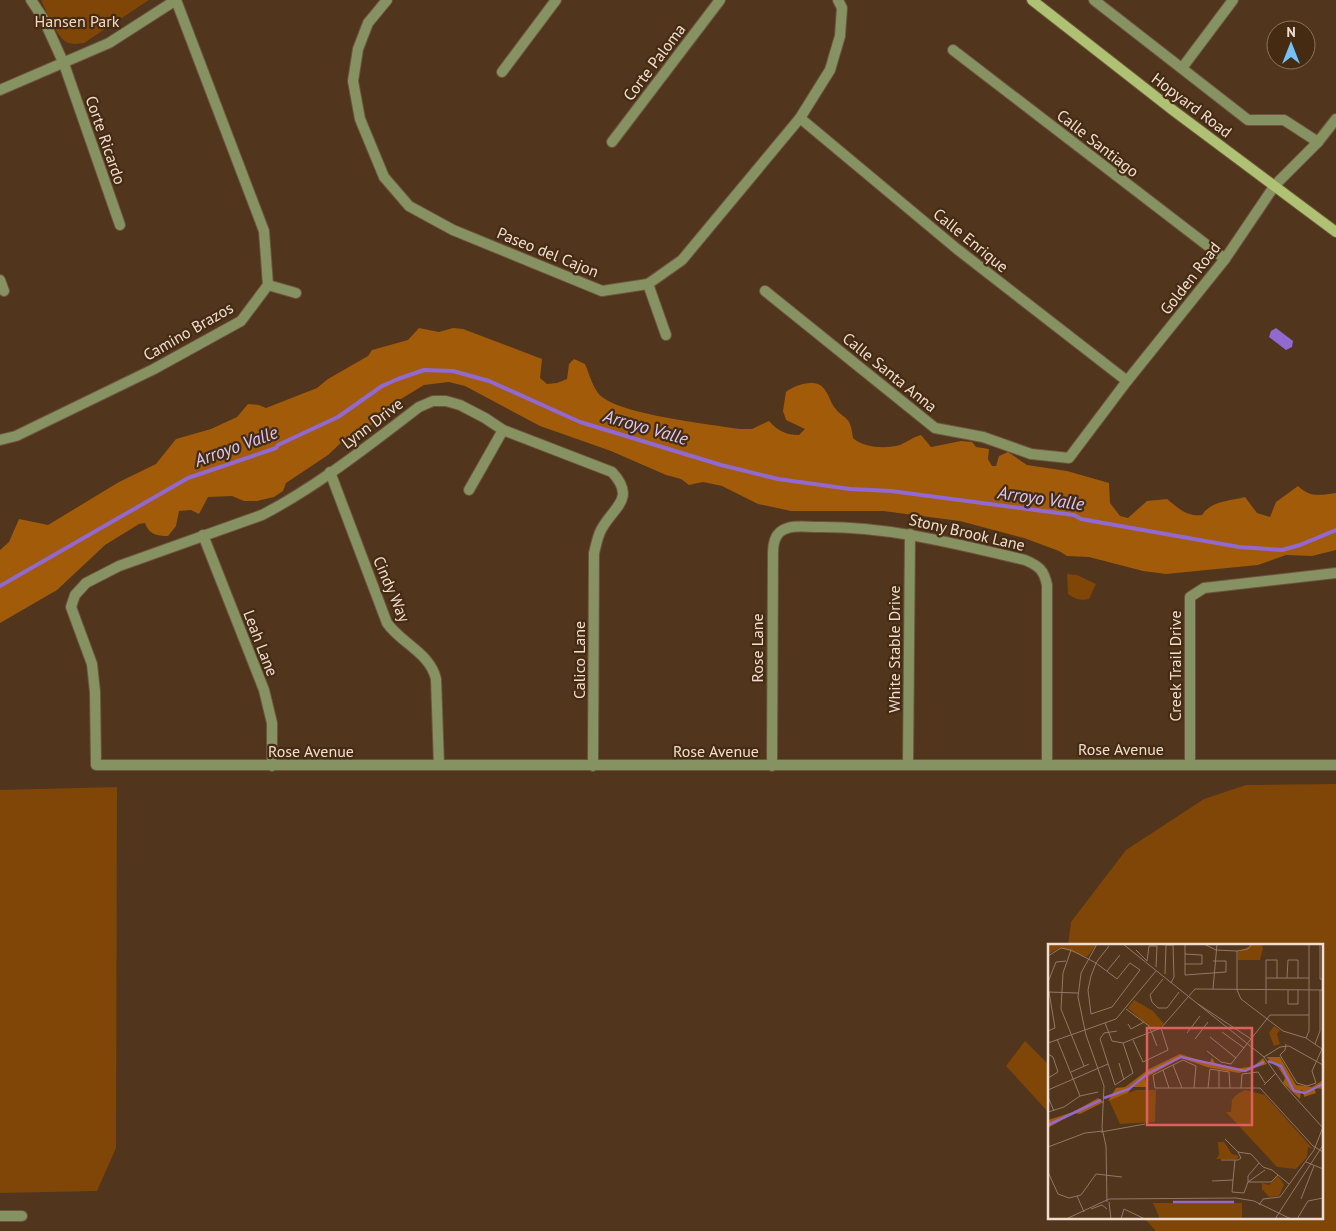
<svg xmlns="http://www.w3.org/2000/svg" width="1336" height="1231" viewBox="0 0 1336 1231" font-family="'PT Sans',sans-serif">
<style>
.green{fill:#7f4607}
.forest{fill:#a25b09}
.water{fill:#9269d1}
.lines{fill:none;stroke-linecap:round;stroke-linejoin:round}
.stream{stroke:#9269d1;stroke-width:4}
.minor-casing{stroke:#6e543d;stroke-width:12}
.secondary-casing{stroke:#6e543d;stroke-width:12}
.minor{stroke:#869262;stroke-width:10}
.secondary{stroke:#afc273;stroke-width:10}
.labels{text-anchor:middle;dominant-baseline:central;stroke-width:4.5;stroke-linejoin:round;paint-order:stroke}
.park-label{font-size:16px;fill:#f2dac7;stroke:#462b13}
.street-label{font-size:16px;fill:#f0dfd1;stroke:#462b13}
.water-label{font-size:18px;font-style:italic;fill:#d9c8fc;stroke:#462b13}
.inset-river{fill:none;stroke:#9269d1;stroke-width:2.5}
.inset-road{fill:none;stroke:#917965;stroke-width:1}
.view{fill:#de5f5b;fill-opacity:0.15;stroke:#de5f5b;stroke-width:2.5}
.inset-edge{fill:none;stroke:#f0dfd1;stroke-width:2.5}
</style>
<rect width="100%" height="100%" fill="#51351d"/>
<g class="green">
<path d="M 41,0 L 149,0 L 84,43 C 78,44 70,45 65,41 C 56,35 46,10 41,0 Z"/>
<path d="M 1067,574 L 1077,575 L 1096,584 L 1089,599 C 1080,601 1075,599 1068,594 Z"/>
<polygon points="1336,784 1336,1231 1156,1231 1143,1217 1322,1217 1322,945 1068,945 1071,922 1126,850 1204,799 1246,785"/>
<polygon points="117,787 116,1148 97,1191 0,1193 0,790"/>
<polygon points="1025,1041 1050,1066 1050,1114 1006,1066"/>
</g>
<path class="forest" d="M 419,328 L 439,332 L 453,328 L 463,329 L 542,359 L 540,378 L 547,384 L 557,383 L 567,379 L 569,364 L 574,359 L 585,364 C 589,373 592,385 598,393 C 613,414 710,424 739,429 L 752,429 L 769,421 C 778,431 786,435 799,435 L 805,429 L 786,420 L 783,411 L 786,392 C 795,385 817,377 825,390 C 829,395 830,401 834,407 C 846,422 850,414 853,438 C 864,448 886,449 900,445 C 907,442 913,437 921,435 L 931,447 L 961,441 L 972,442 L 976,447 L 989,449 L 988,459 L 992,466 L 996,466 L 999,456 L 1008,452 L 1027,465 L 1067,471 L 1109,483 L 1110,503 L 1120,516 L 1128,518 L 1147,501 L 1167,499 C 1178,508 1187,517 1202,515 C 1211,501 1229,501 1245,497 L 1257,513 L 1270,517 L 1276,502 L 1298,486 C 1310,498 1320,495 1336,493 L 1336,550 L 1312,556 L 1286,555 L 1258,565 L 1166,574 L 1143,571 L 1089,557 L 1067,556 L 1059,551 L 1024,538 L 960,521 L 883,511 L 791,511 L 758,504 L 722,486 L 703,482 L 689,485 L 681,479 L 666,475 L 611,451 L 540,426 L 465,386 L 449,382 L 424,385 L 396,402 L 371,425 L 346,438 L 328,455 L 286,483 L 283,491 L 274,497 L 257,501 L 244,501 L 232,496 L 208,497 L 199,514 L 191,510 L 179,511 L 176,526 L 168,536 C 156,536 149,534 145,523 L 139,524 L 105,545 L 57,590 L 0,623 L 0,550 L 9,542 L 19,519 L 48,525 L 119,482 L 156,464 L 176,439 L 211,429 L 237,417 L 248,404 L 259,405 L 266,408 L 317,388 L 328,379 L 368,356 L 372,350 L 408,340 Z"/>
<polygon class="water" points="1276,328 1293,341 1292,347 1286,350 1269,337 1271,331"/>
<g class="lines">
<polyline class="stream" points="0,586 188,478 276,448 278,445 338,417 382,386 398,379 424,370 453,371 489,381 580,422 721,465 778,479 850,489 891,491 1074,515 1081,519 1239,547 1282,550 1300,545 1336,530"/>
<defs>
<g id="minor">
<polyline points="31,0 43,18 64,64 120,225"/>
<polyline points="387,0 368,23 358,49 353,81 360,119 384,177 409,206 453,230 602,291 648,284 682,260 800,118 830,70 840,36 842,8 838,0"/>
<polyline points="1094,0 1248,120 1284,120 1318,142"/>
<polyline points="953,50 1225,259"/>
<polyline points="1182,68 1233,0"/>
<polyline points="502,72 556,0"/>
<polyline points="0,90 109,43 176,0"/>
<polyline points="800,118 957,249 1127,381"/>
<polyline points="612,142 720,0"/>
<polyline points="0,280 4,291"/>
<polyline points="648,284 666,335"/>
<polyline points="268,285 296,293"/>
<polyline points="765,291 935,428 983,437 1031,454 1069,458 1127,381 1225,259 1275,185 1318,142 1336,119"/>
<polyline points="0,440 16,436 154,369 241,321 268,285 264,231 176,0"/>
<path d="M 330,472 L 387,623 C 402,644 430,653 436,679 L 439,765"/>
<polyline points="469,490 503,430"/>
<polyline points="203,535 264,690 272,723 272,766"/>
<polyline points="908,764 910,534"/>
<polyline points="1190,765 1190,597 1204,588 1336,573"/>
<path d="M 593,766 L 594,553 C 596,546 597,538 601,530 C 613,507 637,499 612,472 L 503,430 L 485,418 L 460,405 L 446,401 L 433,401 L 419,407 C 369,445 318,486 262,515 L 119,566 L 86,583 L 75,595 L 71,607 L 92,664 L 95,692 L 96,765 C 509,766 923,764 1336,765"/>
<path d="M 772,766 L 773,553 C 773,546 774,537 780,532 C 790,524 806,527 817,527 C 889,526 956,544 1025,560 C 1039,566 1044,570 1047,585 L 1047,764"/>
<polyline points="0,1216 22,1216"/>
</g>
<polyline id="secondary" points="1032,0 1174,111 1336,232"/>
</defs>
<use href="#minor" class="minor-casing"/>
<use href="#secondary" class="secondary-casing"/>
<use href="#minor" class="minor"/>
<use href="#secondary" class="secondary"/>
</g>
<g class="labels">
<g class="park-label">
<text x="77" y="21">Hansen Park</text>
</g>
<g class="street-label">
<text transform="translate(654 62) rotate(-53)">Corte Paloma</text>
<text transform="translate(1192 105) rotate(37)">Hopyard Road</text>
<text transform="translate(106 140) rotate(71)">Corte Ricardo</text>
<text transform="translate(1098 143) rotate(38)">Calle Santiago</text>
<text transform="translate(971 240) rotate(39)">Calle Enrique</text>
<text transform="translate(548 252) rotate(22)">Paseo del Cajon</text>
<text transform="translate(1190 278) rotate(-52)">Golden Road</text>
<text transform="translate(188 331) rotate(-30)">Camino Brazos</text>
<text transform="translate(890 372) rotate(39)">Calle Santa Anna</text>
<text transform="translate(372 423) rotate(-37)">Lynn Drive</text>
<text transform="translate(967 532) rotate(13)">Stony Brook Lane</text>
<text transform="translate(392 589) rotate(67)">Cindy Way</text>
<text transform="translate(261 643) rotate(69)">Leah Lane</text>
<text transform="translate(757 648) rotate(-90)">Rose Lane</text>
<text transform="translate(894 649) rotate(-90)">White Stable Drive</text>
<text transform="translate(579 660) rotate(-90)">Calico Lane</text>
<text transform="translate(1175 666) rotate(-90)">Creek Trail Drive</text>
<text x="1121" y="749">Rose Avenue</text>
<text x="311" y="751">Rose Avenue</text>
<text x="716" y="751">Rose Avenue</text>
</g>
<g class="water-label">
<text transform="translate(646 427) rotate(16)">Arroyo Valle</text>
<text transform="translate(236 446) rotate(-20)">Arroyo Valle</text>
<text transform="translate(1041 498) rotate(8)">Arroyo Valle</text>
</g>
</g>
<g transform="translate(1048 944)">
<rect width="275" height="275" fill="#51351d"/>
<path d="M 0,0 L 49,0 L 39,13 L 12,4 L 0,10 ZM 205,0 L 213,0 L 215,4 L 212,16 L 190,16 L 190,8 ZM 86,56 L 105,67 L 116,80 L 106,87 L 80,64 ZM 226,82 L 232,86 L 229,90 L 232,100 L 226,102 L 221,89 ZM 88,146 L 108,146 L 107,178 L 72,180 L 61,156 ZM 197,146 L 217,151 L 265,205 L 260,203 L 259,213 L 248,225 L 229,223 L 178,168 L 183,168 L 184,156 L 188,151 ZM 170,198 L 176,198 L 184,210 L 191,212 L 189,215 L 168,215 L 171,211 ZM 230,232 L 236,241 L 231,252 L 221,253 L 214,245 L 214,239 L 221,241 ZM 105,259 L 194,259 L 194,275 L 112,275 Z" fill="#7f4607"/>
<path d="M 132,110 L 157,118 L 162,118 L 164,114 L 167,119 L 188,125 L 206,122 L 215,114 L 219,120 L 191,129 L 159,123 L 133,114 L 97,134 L 99,143 L 84,143 L 80,149 L 60,157 L 68,144 L 77,143 L 101,125 ZM 218,113 L 232,113 L 248,141 L 264,143 L 275,136 L 275,145 L 266,144 L 268,149 L 256,153 L 255,147 L 253,146 L 252,155 L 235,139 L 237,134 L 230,123 ZM 50,154 L 56,158 L 32,170 L 26,169 L 0,184 L 0,176 L 25,168 Z" fill="#a25b09"/>
<path class="inset-river" d="M 220,117 L 233,122 L 246,147 L 257,149 L 275,140M 56,154 L 81,145 L 99,130 L 133,113 L 197,127 L 216,118M 0,181 L 53,156M 125,258 L 186,258"/>
<path class="inset-road" d="M 49,0 L 33,29 L 30,53 L 38,91 L 56,142 L 54,184 L 58,202 L 59,258M 75,0 L 216,113 L 232,103 L 241,102 L 275,121M 137,0 L 137,31 L 178,28 L 178,17 L 165,17M 156,0 L 168,6 L 189,7 L 200,5 L 204,0M 272,0 L 272,35 L 275,35M 23,6 L 15,29 L 13,65 L 36,122M 88,6 L 99,17M 189,7 L 189,46 L 193,55 L 235,87 L 258,94 L 274,105 L 264,127 L 268,139 L 259,142 L 249,139 L 232,111 L 237,106 L 238,100M 137,10 L 154,11 L 154,20 L 137,20M 0,12 L 13,4 L 23,6 L 48,19 L 69,35 L 82,19 L 92,26 L 64,63 L 43,70 L 40,46 L 43,32 L 48,19 L 50,16 L 61,2M 99,17 L 101,2 L 109,2 L 108,23M 59,27 L 72,11M 117,30 L 118,1 L 125,1 L 126,33 L 123,39M 218,34 L 261,34M 239,34 L 240,16 L 250,16 L 250,34M 115,35 L 102,51 L 104,58 L 110,64 L 119,64 L 131,48M 0,38 L 8,18 L 18,17M 165,45 L 169,0M 240,46 L 240,60 L 250,60 L 250,46M 0,48 L 30,49M 150,60 L 203,95M 218,60 L 218,16 L 229,16 L 229,34M 78,65 L 101,82 L 109,102M 57,79 L 64,97 L 75,99 L 113,84 L 147,45 L 275,46M 80,80 L 83,85 L 96,78M 0,87 L 7,84 L 1,48M 174,88 L 196,104M 139,89 L 152,72M 162,93 L 188,114M 258,94 L 261,87 L 261,0M 9,95 L 32,152M 52,95 L 67,141 L 85,129 L 75,99M 52,95 L 56,89 L 69,87M 147,95 L 160,78M 85,96 L 95,118M 0,99 L 68,75 L 108,27M 267,100 L 272,87 L 272,46M 159,107 L 173,118 L 183,120 L 222,71 L 261,71M 0,110 L 5,113 L 10,128 L 0,134M 216,113 L 236,141 L 275,184M 95,118 L 120,106 L 113,84M 71,119 L 76,136M 125,121 L 134,144M 115,126 L 121,144M 23,128 L 41,120M 216,141 L 228,129M 146,144 L 148,122 L 135,116 L 105,131 L 107,144 L 212,144 L 265,202 L 275,208M 160,144 L 162,125 L 181,128 L 182,144M 171,144 L 171,126M 193,144 L 194,130 L 210,128 L 217,139M 0,146 L 60,120M 32,152 L 50,148M 0,153 L 6,167M 0,168 L 16,163 L 32,152M 53,188 L 97,180M 177,195 L 190,208 L 203,210 L 215,223 L 224,226 L 241,240M 0,203 L 37,189 L 55,187M 173,216 L 190,216 L 193,214 L 190,208M 258,218 L 275,225M 0,228 L 10,250 L 21,254 L 33,251 L 48,230 L 74,233M 185,236 L 184,248 L 196,249 L 200,238 L 223,238 L 230,231M 164,237 L 185,236 L 187,216M 200,238 L 200,232 L 211,219M 200,238 L 217,226M 29,252 L 36,268M 253,255 L 266,222M 61,258 L 63,275M 211,261 L 215,255 L 232,253 L 266,206 L 275,183M 43,265 L 54,261 L 59,265M 18,275 L 61,255 L 188,254 L 206,257 L 243,275M 73,275 L 76,265 L 97,275M 227,275 L 275,201M 249,275 L 260,257 L 275,254"/>
<path class="view" d="M 99,84 L 204,84 L 204,181 L 99,181 Z"/>
<rect width="275" height="275" class="inset-edge"/>
</g>
<g transform="translate(1291 45)"><circle r="24" fill="#462b13" stroke="#8a735f"/>
<path d="M0-4L9 19L0 12L-9 19Z" fill="#73c1f6"/>
<text y="-8" font-size="14" font-weight="bold" text-anchor="middle" fill="#f0dfd1">N</text>
</g>
</svg>
